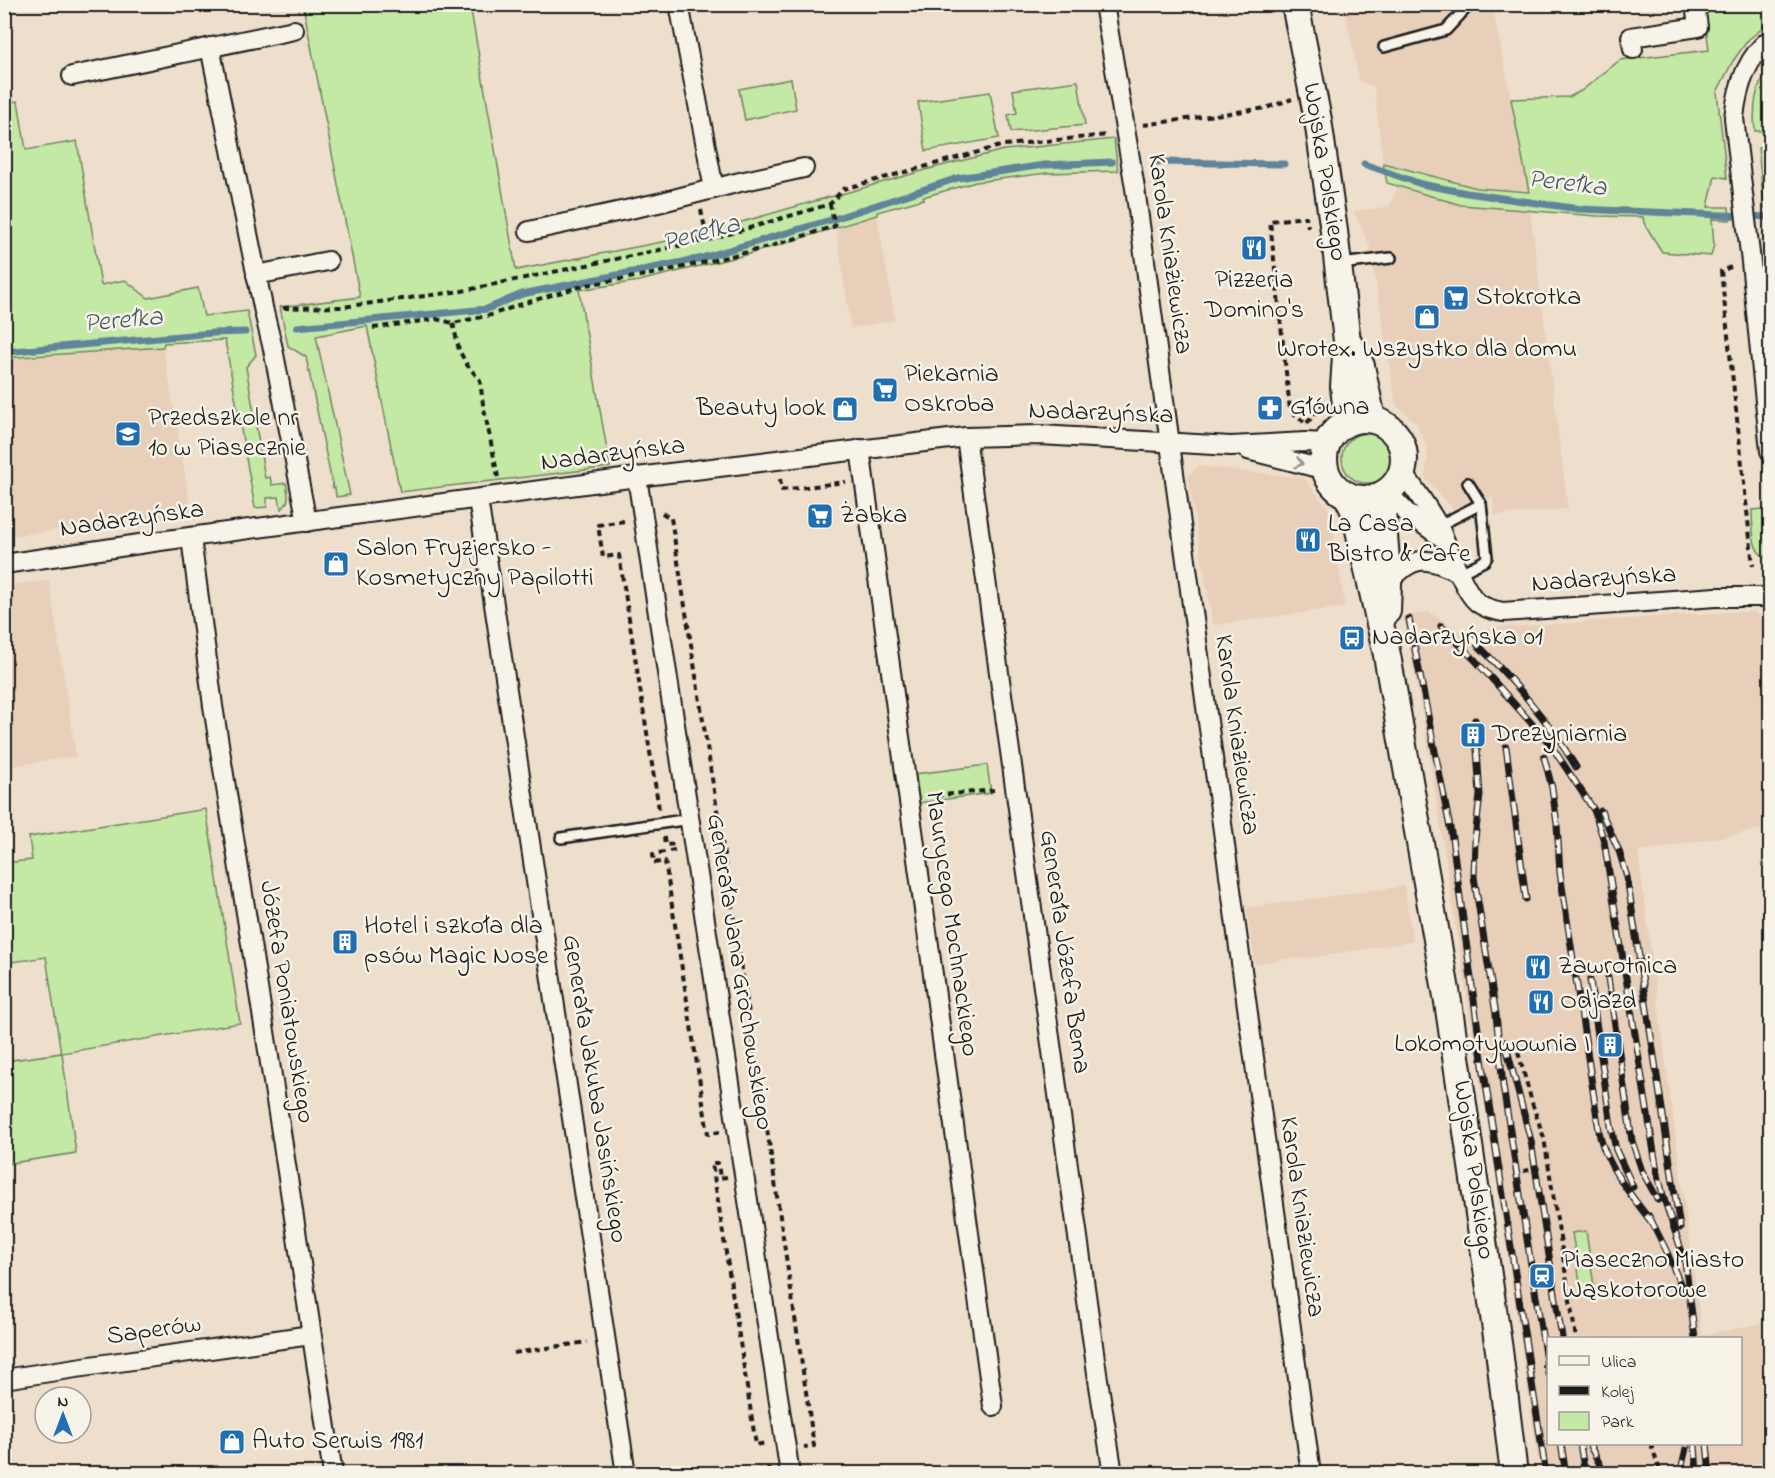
<svg xmlns="http://www.w3.org/2000/svg" width="1775" height="1478" viewBox="0 0 1775 1478" font-family="'Indie Flower',sans-serif">
<style>
.built{fill:#e8cfb9;fill-rule:evenodd}
.green{fill:#c3e9a4;stroke:#708260;stroke-width:1.5}
.lines{fill:none;stroke-linecap:round;stroke-linejoin:round}
.stream{stroke:#608499;stroke-width:7}
.lane-casing{stroke:#1c1c1c;stroke-width:14}
.street-casing{stroke:#1c1c1c;stroke-width:22}
.secondary-casing{stroke:#1c1c1c;stroke-width:30}
.path{stroke:#1c1c1c;stroke-width:4;stroke-dasharray:6 4.5;stroke-linecap:butt}
.lane{stroke:#f7f3e8;stroke-width:9}
.street{stroke:#f7f3e8;stroke-width:18}
.secondary{stroke:#f7f3e8;stroke-width:26}
.rail-casing{stroke:#1c1c1c;stroke-width:7}
.rail{stroke:#f7f3e8;stroke-width:4.5;stroke-dasharray:14;stroke-linecap:butt}
.oneway{stroke:#94928c}
.labels{text-anchor:middle;dominant-baseline:central;stroke-width:5;stroke-linejoin:round;paint-order:stroke}
.street-label{font-size:26px;fill:#1c1c1c;stroke:#f7f3e8}
.poi-label{font-size:26px;fill:#1c1c1c;stroke:#f7f3e8;text-anchor:start}
.water-label{font-size:27px;font-style:italic;fill:#445965;stroke:#f7f3e8}
</style>
<rect width="100%" height="100%" fill="#eedecc"/>
<filter id="ink" filterUnits="userSpaceOnUse"><feTurbulence type="fractalNoise" baseFrequency=".0167" numOctaves="2"/><feDisplacementMap in="SourceGraphic" scale="12" xChannelSelector="R" yChannelSelector="G"/><feConvolveMatrix kernelMatrix="1 2 1 2 8 2 1 2 1" color-interpolation-filters="sRGB"/></filter>
<g filter="url(#ink)">
<g class="built">
<polygon points="1344,5 1492,5 1530,192 1477,188 1383,163 1374,87 1359,80"/>
<polygon points="1398,186 1461,205 1530,210 1568,509 1495,515 1493,497 1453,509 1425,478 1428,453 1424,440 1417,424 1396,405 1370,247 1354,211 1389,207"/>
<polygon points="877,215 895,320 851,328 836,228"/>
<polygon points="163,347 192,515 93,529 92,525 5,537 5,358"/>
<polygon points="1198,466 1304,478 1330,511 1345,607 1213,625 1188,476"/>
<polygon points="49,580 76,756 5,767 5,590 9,585"/>
<path d="M 1429,612 L 1458,630 L 1525,626 L 1525,624 L 1527,626 L 1538,625 L 1538,623 L 1540,625 L 1554,624 L 1729,612 L 1754,612 L 1770,623 L 1770,828 L 1638,852 L 1702,1335 L 1770,1322 L 1770,1460 L 1720,1470 L 1720,1473 L 1540,1473 L 1483,1089 L 1480,1089 L 1478,1059 L 1475,1050 L 1427,740 L 1403,616 ZM 1548,1338 L 1740,1338 L 1740,1444 L 1548,1444 Z"/>
<polygon points="1404,886 1413,941 1322,956 1301,959 1292,958 1255,964 1247,908"/>
</g>
<g class="green">
<polygon points="303,5 470,5 516,270 693,236 829,197 835,196 929,169 1004,150 1114,139 1118,171 1047,173 976,182 923,197 924,199 877,212 877,215 749,254 639,281 579,290 610,467 400,492 367,326 316,336 350,495 336,497 335,488 333,488 306,357 288,346 280,307 360,297"/>
<polygon points="1703,5 1770,5 1770,22 1748,40 1733,61 1717,92 1727,178 1715,176 1708,207 1729,207 1730,220 1712,219 1714,245 1711,256 1662,252 1644,223 1643,217 1597,216 1461,205 1387,183 1383,163 1477,188 1529,192 1511,99 1569,97 1581,91 1620,60 1709,50"/>
<path d="M 1770,70 L 1770,245 L 1768,233 L 1770,229 L 1770,213 L 1764,207 L 1758,148 L 1768,146 L 1765,131 L 1755,131 C 1753,117 1754,96 1761,82 C 1763,78 1768,74 1770,70 Z"/>
<polygon points="791,79 796,109 745,120 739,89"/>
<polygon points="1078,81 1085,125 1011,132 1008,115 1017,113 1013,90"/>
<polygon points="990,92 999,138 926,151 918,102"/>
<path d="M 18,101 L 26,150 L 77,141 L 101,285 L 125,280 L 148,298 L 198,288 L 204,316 L 247,311 L 256,355 L 246,367 L 265,478 L 270,477 L 272,485 L 286,483 C 288,493 291,503 281,509 L 279,497 L 267,498 L 267,507 L 255,508 L 225,340 L 164,343 L 163,347 L 5,358 L 5,103 Z"/>
<circle cx="1367" cy="458" r="25"/>
<path d="M 1764,509 L 1767,512 L 1770,536 L 1770,557 C 1750,558 1753,524 1752,510 Z"/>
<polygon points="987,765 991,793 919,803 915,774"/>
<polygon points="206,809 240,1023 62,1053 76,1153 5,1164 5,1061 61,1053 46,957 5,963 5,863 32,860 29,837"/>
<polygon points="1586,1231 1594,1286 1581,1288 1572,1233"/>
</g>
<g class="lines">
<g class="stream">
<polyline points="1158,162 1284,164"/>
<polyline points="1364,164 1421,184 1467,193 1579,209 1770,217"/>
<polyline points="297,327 487,309 522,294 698,259 834,219 958,178 1044,165 1112,162"/>
<polyline points="4,352 213,333 245,332"/>
</g>
<defs>
<g id="lane">
<polyline points="1384,47 1446,30 1470,4"/>
<polyline points="1340,264 1391,258"/>
<polyline points="1438,526 1481,504"/>
<polyline points="1460,573 1484,561 1487,557 1481,504 1468,483"/>
<polyline points="561,838 690,819"/>
</g>
<g id="street">
<polyline points="679,4 714,189"/>
<polyline points="1104,4 1135,188 1311,1474"/>
<path d="M 1770,39 C 1746,58 1737,88 1734,118 L 1751,262 L 1770,451"/>
<polyline points="210,47 264,312 273,349 307,522"/>
<polyline points="1633,49 1631,37 1698,27 1695,4"/>
<polyline points="72,76 294,30"/>
<polyline points="529,231 658,203 740,182 804,168"/>
<polyline points="256,275 328,261"/>
<polyline points="966,437 1097,1373 1113,1474"/>
<polyline points="860,449 993,1406"/>
<polyline points="1248,450 1326,470"/>
<path d="M 1403,473 C 1416,490 1428,508 1439,527 C 1447,544 1464,592 1477,602 C 1484,608 1493,610 1503,612 L 1716,597 L 1770,597"/>
<polyline points="637,477 790,1474"/>
<polyline points="1387,492 1407,513 1441,537"/>
<polyline points="478,499 626,1474"/>
<polyline points="191,538 213,706 281,1132 333,1474"/>
<polyline points="4,564 160,541 637,477 966,437 1040,435 1231,446 1305,442 1327,443"/>
<path d="M 1388,584 C 1413,553 1428,557 1460,573"/>
<polyline points="4,1379 76,1368 311,1335"/>
</g>
<g id="secondary">
<polyline points="1295,4 1318,120 1334,231 1347,341 1344,387 1348,422"/>
<polyline points="1349,344 1361,366 1372,419"/>
<circle cx="1364" cy="459" r="40"/>
<polyline points="1347,495 1355,512 1387,655 1448,1002 1499,1350 1514,1474"/>
<polyline points="1387,611 1388,584 1382,511 1387,492"/>
</g>
</defs>
<use href="#lane" class="lane-casing"/>
<use href="#street" class="street-casing"/>
<use href="#secondary" class="secondary-casing"/>
<g class="path">
<polyline points="1143,125 1266,108 1292,99"/>
<polyline points="701,210 706,233"/>
<polyline points="697,242 706,233 712,239"/>
<polyline points="1731,267 1721,271 1753,566"/>
<polyline points="283,308 342,307 462,291 712,239 830,204 843,189 1004,145 1108,135"/>
<polyline points="453,323 459,350 467,365 480,380 483,404 498,477"/>
<polyline points="373,328 436,319 453,323 491,315 525,303 586,285 652,274 710,261 768,247 835,226 830,205"/>
<polyline points="1304,422 1290,410 1270,221 1306,217 1308,227"/>
<polyline points="1307,423 1323,404"/>
<polyline points="780,479 782,490 846,482"/>
<polyline points="662,513 671,518 679,568 766,1122 814,1446 804,1447"/>
<polyline points="624,521 598,525 603,557 619,555 659,809"/>
<polyline points="926,795 941,795 994,790"/>
<polyline points="664,837 665,845 676,844"/>
<polyline points="675,850 653,854 654,863 665,861 708,1134 720,1132"/>
<polyline points="1518,1052 1533,1106 1544,1138 1576,1338"/>
<polyline points="1513,1173 1540,1168"/>
<polyline points="727,1177 720,1178 718,1163 712,1163 756,1445 766,1443"/>
<polyline points="514,1353 587,1342"/>
<polyline points="1542,1366 1548,1365"/>
<polyline points="1651,1444 1661,1474"/>
<polyline points="761,1474 760,1470 771,1468"/>
</g>
<use href="#lane" class="lane"/>
<use href="#street" class="street"/>
<use href="#secondary" class="secondary"/>
<defs>
<g id="rail">
<polyline points="1409,619 1452,838 1482,1059 1546,1474"/>
<polyline points="1441,626 1475,660 1550,744 1594,810 1604,841 1657,1171 1664,1199 1685,1261 1695,1338"/>
<path d="M 1470,637 C 1510,677 1547,718 1576,767"/>
<polyline points="1475,720 1480,795 1475,839 1474,877 1496,1014 1503,1086 1548,1373"/>
<polyline points="1506,747 1526,899"/>
<path d="M 1544,757 L 1552,788 L 1557,824 L 1560,873 L 1600,1137 C 1609,1170 1632,1196 1652,1223"/>
<polyline points="1601,811 1619,851 1627,877 1680,1228"/>
<polyline points="1608,978 1632,1141 1642,1171 1658,1200"/>
<polyline points="1590,980 1611,1126 1616,1150 1633,1187"/>
<polyline points="1505,1042 1531,1141 1562,1338"/>
<polyline points="1649,1216 1666,1250 1684,1293"/>
<polyline points="1561,1444 1566,1474"/>
<polyline points="1580,1444 1585,1474"/>
<polyline points="1589,1444 1605,1474"/>
<polyline points="1695,1444 1697,1474"/>
<polyline points="1707,1444 1710,1474"/>
<polyline points="1680,1474 1687,1444"/>
</g>
</defs>
<use href="#rail" class="rail-casing"/>
<use href="#rail" class="rail"/>
</g>
<defs><path id="oneway-chevron" d="M-2-3.5L2.5 0L-2 3.5" fill="none" stroke-width="1.6" stroke-linecap="round" stroke-linejoin="round" transform="scale(1.5)"/></defs>
<use class="oneway" href="#oneway-chevron" transform="translate(1299 463) rotate(14)"/>
</g>
<defs>
<symbol id="restaurant-square" viewBox="-11 -11 22 22"><rect x="-9" y="-9" width="18" height="18" rx="4" fill="#1f6fb2" stroke="#f7f3e8"/><path d="M-5-6h1v4h1v-4h1v4h1v-4h1v5L-1.5 .5V6h-2V.5L-5-1ZM5-6V6H3V1.5H1.5Q1.5-4 5-6Z" fill="#fff"/></symbol>
<symbol id="supermarket-square" viewBox="-11 -11 22 22"><rect x="-9" y="-9" width="18" height="18" rx="4" fill="#1f6fb2" stroke="#f7f3e8"/><path d="M-6-5.5h2.5l.6 2H6L4.5 2H-2.5L-4.4-4H-6ZM-1.5 3.2a1.3 1.3 0 1 0 .1 0ZM3 3.2a1.3 1.3 0 1 0 .1 0Z" fill="#fff"/></symbol>
<symbol id="shop-square" viewBox="-11 -11 22 22"><rect x="-9" y="-9" width="18" height="18" rx="4" fill="#1f6fb2" stroke="#f7f3e8"/><path d="M-5-2.5h2.3a2.7 3.5 0 0 1 5.4 0H5L5.5 6h-11ZM-1.5-2.5h3a1.5 2.3 0 0 0-3 0Z" fill="#fff"/></symbol>
<symbol id="pharmacy-square" viewBox="-11 -11 22 22"><rect x="-9" y="-9" width="18" height="18" rx="4" fill="#1f6fb2" stroke="#f7f3e8"/><path d="M-2-6h4v4h4v4h-4v4h-4v-4h-4v-4h4Z" fill="#fff"/></symbol>
<symbol id="school-square" viewBox="-11 -11 22 22"><rect x="-9" y="-9" width="18" height="18" rx="4" fill="#1f6fb2" stroke="#f7f3e8"/><path d="M0-5L7-2L0 1L-7-2ZM-4 1L0 2.5L4 1V4Q0 6-4 4Z" fill="#fff"/></symbol>
<symbol id="bus-square" viewBox="-11 -11 22 22"><rect x="-9" y="-9" width="18" height="18" rx="4" fill="#1f6fb2" stroke="#f7f3e8"/><path d="M-5-6H5V4H4V6H2V4H-2V6H-4V4H-5ZM-3.5-4V0h7V-4ZM-3.5 1.2v1.5H-2V1.2ZM2 1.2v1.5H3.5V1.2Z" fill="#fff"/></symbol>
<symbol id="building-square" viewBox="-11 -11 22 22"><rect x="-9" y="-9" width="18" height="18" rx="4" fill="#1f6fb2" stroke="#f7f3e8"/><path d="M-4-6H4V6H1V3H-1V6H-4ZM-2.5-4.3h1.7v1.8h-1.7ZM.8-4.3h1.7v1.8H.8ZM-2.5-1h1.7V.8h-1.7ZM.8-1h1.7V.8H.8Z" fill="#fff"/></symbol>
<symbol id="station-square" viewBox="-11 -11 22 22"><rect x="-9" y="-9" width="18" height="18" rx="4" fill="#1f6fb2" stroke="#f7f3e8"/><path d="M-3-6H3Q5-6 5-4V2Q5 4 3 4L4.5 6H3L1.5 4h-3L-3 6H-4.5L-3 4Q-5 4-5 2V-4Q-5-6-3-6ZM-3.5-4v3h7v-3ZM-3.5 1v1.5H-2V1ZM2 1v1.5H3.5V1Z" fill="#fff"/></symbol>
</defs>
<g fill-rule="evenodd">
<use href="#restaurant-square" x="1239" y="233" width="30" height="30"/>
<use href="#supermarket-square" x="1441" y="283" width="30" height="30"/>
<use href="#shop-square" x="1412" y="302" width="30" height="30"/>
<use href="#supermarket-square" x="870" y="375" width="30" height="30"/>
<use href="#pharmacy-square" x="1255" y="393" width="30" height="30"/>
<use href="#shop-square" x="830" y="394" width="30" height="30"/>
<use href="#school-square" x="113" y="419" width="30" height="30"/>
<use href="#supermarket-square" x="805" y="501" width="30" height="30"/>
<use href="#restaurant-square" x="1293" y="525" width="30" height="30"/>
<use href="#shop-square" x="321" y="549" width="30" height="30"/>
<use href="#bus-square" x="1337" y="623" width="30" height="30"/>
<use href="#building-square" x="1458" y="720" width="30" height="30"/>
<use href="#building-square" x="330" y="927" width="30" height="30"/>
<use href="#restaurant-square" x="1523" y="952" width="30" height="30"/>
<use href="#restaurant-square" x="1526" y="987" width="30" height="30"/>
<use href="#building-square" x="1595" y="1030" width="30" height="30"/>
<use href="#station-square" x="1527" y="1261" width="30" height="30"/>
<use href="#shop-square" x="217" y="1427" width="30" height="30"/>
</g>
<g class="labels">
<g class="street-label">
<text transform="translate(1324 172) rotate(81)">Wojska Polskiego</text>
<text transform="translate(1169 254) rotate(82)">Karola Kniaziewicza</text>
<text transform="translate(1101 414) rotate(2)">Nadarzyńska</text>
<text transform="translate(613 455) rotate(-7)">Nadarzyńska</text>
<text transform="translate(132 520) rotate(-8)">Nadarzyńska</text>
<text transform="translate(1604 580) rotate(-4)">Nadarzyńska</text>
<text transform="translate(1236 735) rotate(82)">Karola Kniaziewicza</text>
<text transform="translate(951 924) rotate(82)">Maurycego Mochnackiego</text>
<text transform="translate(1064 952) rotate(82)">Generała Józefa Bema</text>
<text transform="translate(739 972) rotate(81)">Generała Jana Grochowskiego</text>
<text transform="translate(286 1002) rotate(81)">Józefa Poniatowskiego</text>
<text transform="translate(594 1089) rotate(81)">Generała Jakuba Jasińskiego</text>
<text transform="translate(1473 1170) rotate(82)">Wojska Polskiego</text>
<text transform="translate(1301 1217) rotate(82)">Karola Kniaziewicza</text>
<text transform="translate(154 1331) rotate(-8)">Saperów</text>
</g>
<g class="poi-label">
<text x="1254" y="281" text-anchor="middle">Pizzeria<tspan x="1254" dy="30">Domino's</tspan></text>
<text x="1476" y="298">Stokrotka</text>
<text x="1427" y="350" text-anchor="middle">Wrotex. Wszystko dla domu</text>
<text x="904" y="375">Piekarnia<tspan x="904" dy="30">Oskroba</tspan></text>
<text x="1290" y="408">Główna</text>
<text x="826" y="409" text-anchor="end">Beauty look</text>
<text x="148" y="419">Przedszkole nr<tspan x="148" dy="30">10 w Piasecznie</tspan></text>
<text x="840" y="516">Żabka</text>
<text x="1328" y="525">La Casa<tspan x="1328" dy="30">Bistro &amp; Cafe</tspan></text>
<text x="356" y="549">Salon Fryzjersko -<tspan x="356" dy="30">Kosmetyczny Papilotti</tspan></text>
<text x="1372" y="638">Nadarzyńska 01</text>
<text x="1492" y="735">Drezyniarnia</text>
<text x="364" y="927">Hotel i szkoła dla<tspan x="364" dy="30">psów Magic Nose</tspan></text>
<text x="1558" y="967">Zawrotnica</text>
<text x="1560" y="1002">Odjazd</text>
<text x="1590" y="1045" text-anchor="end">Lokomotywownia I</text>
<text x="1562" y="1261">Piaseczno Miasto<tspan x="1562" dy="30">Wąskotorowe</tspan></text>
<text x="252" y="1442">Auto Serwis 1981</text>
</g>
<g class="water-label">
<text transform="translate(1567 184) rotate(7)">Perełka</text>
<text transform="translate(701 234) rotate(-15)">Perełka</text>
<text transform="translate(123 321) rotate(-5)">Perełka</text>
</g>
</g>
<rect width="1775" height="1478" fill="none" stroke="#f7f3e8" stroke-width="24"/>
<rect x="12" y="12" width="1751" height="1454" fill="none" stroke="#1c1c1c" stroke-width="2" filter="url(#ink)"/>
<rect x="1547" y="1337" width="195" height="108" fill="#f7f3e8" stroke="#9f9d96" stroke-width="1.5"/>
<rect x="1559" y="1356" width="30" height="9" fill="#f7f3e8" stroke="#9f9d96" stroke-width="1.5"/>
<text x="1601" y="1367" font-size="18" fill="#1c1c1c">Ulica</text>
<rect x="1559" y="1386" width="30" height="9" fill="#1c1c1c" stroke="#9f9d96" stroke-width="1.5"/>
<text x="1601" y="1397" font-size="18" fill="#1c1c1c">Kolej</text>
<rect x="1559" y="1412" width="30" height="18" fill="#c3e9a4" stroke="#9f9d96" stroke-width="1.5"/>
<text x="1601" y="1427" font-size="18" fill="#1c1c1c">Park</text>
<g transform="translate(63 1415)"><circle r="28" fill="#f7f3e8" stroke="#9f9d96" stroke-width="1.5"/>
<path d="M0-4.5L10 22L0 15L-10 22Z" fill="#1f6fb2"/>
<text y="-9" font-size="16" font-weight="bold" text-anchor="middle" fill="#1c1c1c">N</text>
</g>
</svg>
